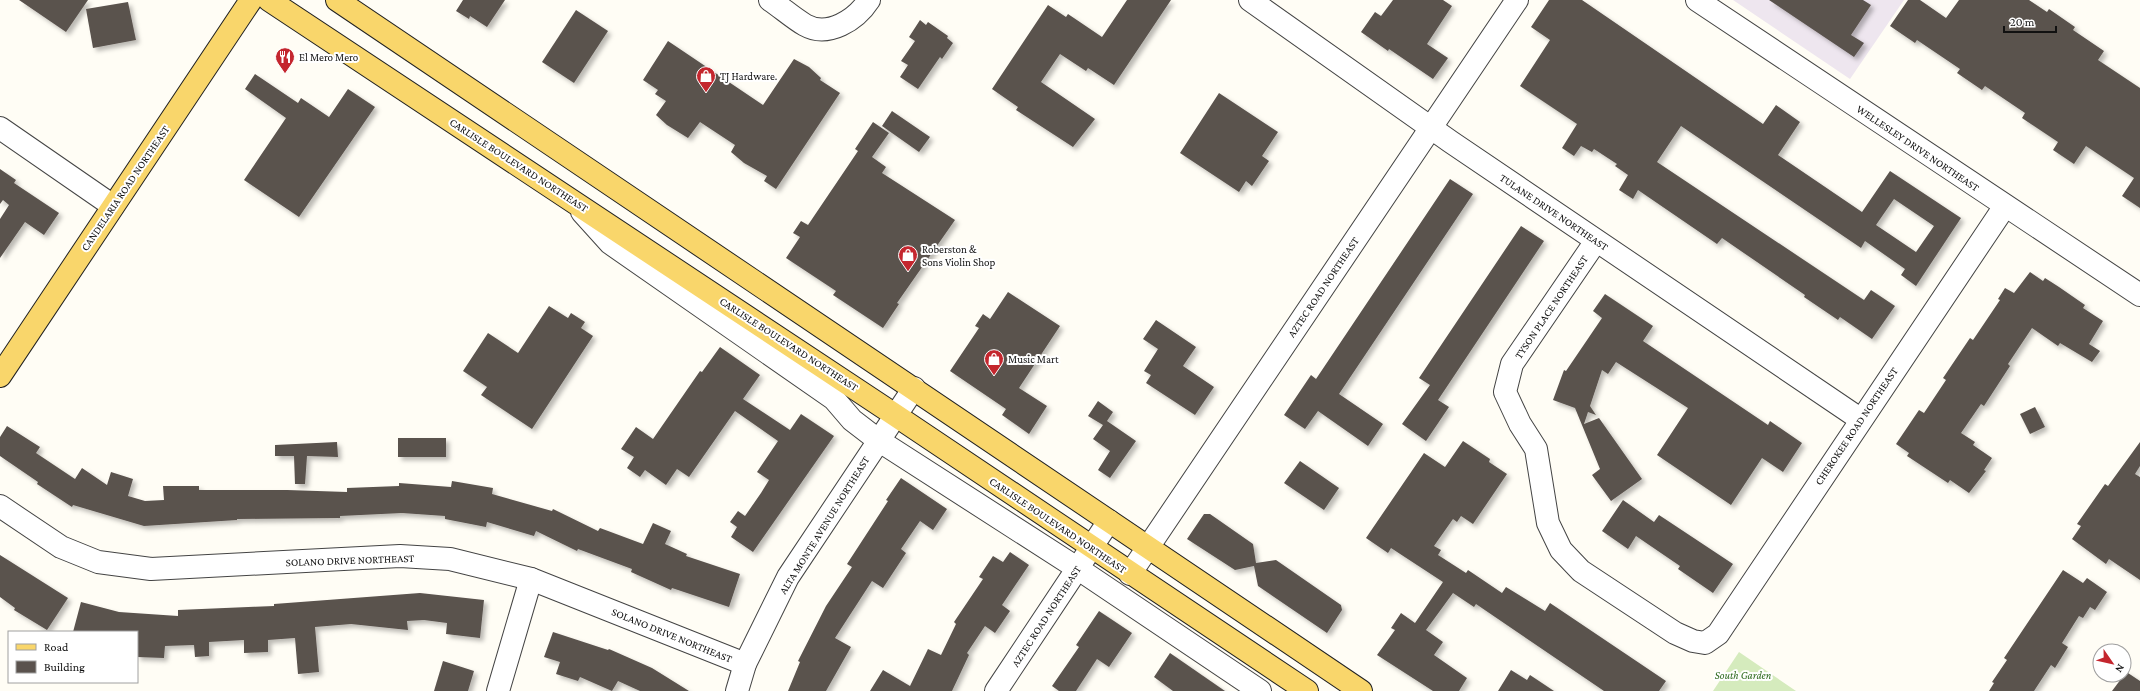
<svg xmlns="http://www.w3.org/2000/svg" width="2140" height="691" viewBox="0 0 2140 691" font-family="'Crimson Pro',serif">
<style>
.industrial{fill:#eee6ef}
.green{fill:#d5ebbd}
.building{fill:#5a524d;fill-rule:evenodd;filter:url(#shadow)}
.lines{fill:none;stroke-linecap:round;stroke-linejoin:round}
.minor-casing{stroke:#444;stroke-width:24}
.major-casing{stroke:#222;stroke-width:24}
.minor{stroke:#fff;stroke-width:22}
.major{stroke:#f9d66b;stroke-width:22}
.labels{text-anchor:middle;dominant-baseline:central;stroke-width:4;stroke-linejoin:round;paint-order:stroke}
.poi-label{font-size:11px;fill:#111;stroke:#fff;text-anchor:start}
.street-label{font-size:11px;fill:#111;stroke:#fff}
.park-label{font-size:11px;font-style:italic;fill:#2f6b1f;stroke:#fff}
</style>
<defs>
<filter id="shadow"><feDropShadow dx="3.5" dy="3.5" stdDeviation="2" flood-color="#0004"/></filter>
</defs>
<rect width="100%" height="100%" fill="#fffdf5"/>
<polygon class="industrial" points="1733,0 1904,0 1850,79"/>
<polygon class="green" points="1739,652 1796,691 1713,691"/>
<g class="building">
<polygon points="19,0 88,0 66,32"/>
<polygon points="463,0 505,0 487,27 470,16 469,19 456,11"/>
<polygon points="1127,0 1171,0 1114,85 1088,68 1086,71 1060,54 1041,82 1095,119 1073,147 1016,110 1018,107 992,89 1048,5 1066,17 1068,14 1102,37"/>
<polygon points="1393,0 1443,0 1452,6 1427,44 1448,58 1433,79 1389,49 1388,51 1361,32 1375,12 1381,16"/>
<path d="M 1549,0 L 1582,0 L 1763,124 L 1776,105 L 1800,122 L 1778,155 L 1862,212 L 1890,171 L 1961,218 L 1916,286 L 1901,275 L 1905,269 L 1865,241 L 1861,248 L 1681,126 L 1657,162 L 1864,300 L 1871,290 L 1895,306 L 1872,339 L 1840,317 L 1838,320 L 1804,297 L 1805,295 L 1722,238 L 1717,244 L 1638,190 L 1633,199 L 1619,190 L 1628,175 L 1615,166 L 1617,164 L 1594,149 L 1592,152 L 1581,146 L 1574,156 L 1562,148 L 1577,124 L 1520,86 L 1550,40 L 1531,27 ZM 1894,199 L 1934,226 L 1916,252 L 1876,225 Z"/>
<polygon points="1769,0 1863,0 1871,5 1851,35 1864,43 1854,57"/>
<polygon points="1908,0 1920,0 1946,18 1959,0 2029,0 2047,12 2049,9 2075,27 2073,30 2104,51 2098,60 2140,88 2140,208 2122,196 2134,178 2086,146 2074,164 2053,150 2058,142 2022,118 2025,113 1985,86 1982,90 1957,73 1960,69 1917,40 1915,43 1890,26"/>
<polygon points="128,2 136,40 93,48 86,9"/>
<polygon points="576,10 608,31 574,83 542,62"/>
<polygon points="920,20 926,25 928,22 948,36 947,38 953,43 942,59 940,57 918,89 900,77 908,65 901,61 915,41 909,37"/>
<polygon points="668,41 763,105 794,59 809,67 821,78 820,80 840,93 776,189 764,181 767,176 744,163 731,152 735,145 700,122 688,138 667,125 656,115 666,101 655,94 658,90 643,80"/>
<polygon points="255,74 298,103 301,98 329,117 348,89 375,107 299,217 244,180 286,118 245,89"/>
<polygon points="1219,93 1278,132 1262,156 1269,161 1252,186 1246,181 1239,192 1180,153"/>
<polygon points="892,111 930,137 919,152 882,126"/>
<polygon points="873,122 889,133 872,157 886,167 882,173 955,220 897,303 899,304 883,328 833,295 836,291 786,258 800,237 793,233 801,221 808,225 858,151 855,149"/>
<polygon points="0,169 16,180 14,183 59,213 44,235 25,222 0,258 0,219 9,205 3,200 0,204"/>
<polygon points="1450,179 1473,194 1339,394 1383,424 1368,446 1318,411 1305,429 1284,415 1311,375 1316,379"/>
<polygon points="1521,226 1544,241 1438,400 1449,407 1426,441 1402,424 1430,385 1419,378"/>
<polygon points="2030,272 2043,281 2045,278 2059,287 2085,305 2083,308 2103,321 2089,344 2100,351 2092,362 2060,343 2058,346 2032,328 2008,364 2010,366 1984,406 1981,404 1961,433 1975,442 1973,445 1992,458 1984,470 1986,471 1969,493 1950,480 1948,483 1907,456 1909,453 1896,444 1919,410 1924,413 1946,380 1943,378 1970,338 1973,340 2000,300 1998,299 2005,288 2014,293"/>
<polygon points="1008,292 1060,326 1019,388 1047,406 1029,434 1002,415 1006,409 950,371 979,328 975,326 983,314 990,319"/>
<polygon points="1605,294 1653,326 1643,341 1768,425 1770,421 1802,443 1783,472 1762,458 1731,505 1657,455 1688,408 1616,362 1608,374 1602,370 1590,406 1596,415 1588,412 1584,424 1599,418 1642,479 1611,501 1592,475 1600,469 1575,408 1553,400 1564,370 1566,371 1602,318 1593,311"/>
<polygon points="549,306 568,318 571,313 585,322 581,328 593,336 532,429 481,395 487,387 463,371 488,333 518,353"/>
<polygon points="1156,320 1196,347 1183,366 1214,387 1195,415 1146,383 1151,375 1144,371 1158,349 1143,339"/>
<polygon points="720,347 760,375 743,399 790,430 801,414 834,436 753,552 731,537 737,527 730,522 738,511 745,516 761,493 769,480 757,472 778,441 735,411 689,477 677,469 666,485 645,470 640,477 627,468 634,457 621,449 636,427 653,439 700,371 702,372"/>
<polygon points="1098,401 1113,412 1107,421 1136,441 1110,478 1098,470 1110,451 1093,439 1103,425 1088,416"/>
<polygon points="2035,407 2045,427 2030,434 2020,414"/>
<polygon points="7,426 40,447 36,453 75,479 82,468 107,485 111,472 133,479 128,496 145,501 164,500 163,486 199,486 199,490 287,490 347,492 347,488 399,486 399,483 451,487 452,481 493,488 492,494 552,511 553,509 598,531 600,528 643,544 653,523 671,531 665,544 687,554 686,556 740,574 729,607 672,588 671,590 631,572 632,569 578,549 577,551 536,531 534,536 487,522 486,527 445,519 445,516 402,513 340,516 340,518 237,519 237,520 144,526 73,505 72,507 37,484 38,482 0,456 0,437"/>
<rect x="398" y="438" width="48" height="19"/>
<polygon points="1463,441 1490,459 1489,462 1507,474 1473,524 1461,516 1457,522 1453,519 1434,546 1441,550 1438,555 1466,573 1468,570 1502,593 1506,587 1545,611 1550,603 1666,681 1659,691 1604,691 1476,604 1474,607 1453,593 1426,630 1443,642 1434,655 1467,678 1459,691 1433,691 1377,655 1395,630 1391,628 1401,613 1415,623 1443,582 1391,548 1388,553 1366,538 1424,453 1445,467"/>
<polygon points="337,442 338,457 307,456 305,484 295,484 294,456 275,456 275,445"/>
<polygon points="2140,442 2140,466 2135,474 2140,477 2140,580 2109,559 2106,564 2072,539 2081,526 2077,524 2105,484 2108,486"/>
<polygon points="1300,461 1339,488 1324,510 1284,483"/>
<polygon points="901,478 947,509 933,530 920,521 901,549 906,553 883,588 872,581 835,638 851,647 826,691 788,691 800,662 798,661 826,606 852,567 847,564 888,501 886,500"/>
<polygon points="1623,500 1654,522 1659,515 1733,564 1713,593 1678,569 1680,566 1636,536 1628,549 1602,531"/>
<polygon points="1204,514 1210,514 1253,544 1256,563 1276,560 1341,605 1342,610 1327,633 1258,586 1254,566 1235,570 1187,539"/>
<polygon points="1010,552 1029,565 1002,605 1010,611 995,633 985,626 967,653 969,655 952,691 870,691 883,670 910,686 928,649 941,655 956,624 954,622 983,579 979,577 993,556 1003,562"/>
<polygon points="0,555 68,598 47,630 14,610 15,608 0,597"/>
<polygon points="2063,570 2083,583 2087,578 2107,592 2095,610 2090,607 2083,618 2079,616 2062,643 2068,647 2055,668 2051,665 2034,691 1989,691 1994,683 1992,682 2007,660 2004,658"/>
<polygon points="420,593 484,600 480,638 446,634 447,623 424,620 407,621 408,630 351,624 315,627 319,672 298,674 295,638 268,640 268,652 244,653 244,640 209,642 209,656 195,657 194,645 165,646 164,658 137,657 137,632 73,632 81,602 119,612 178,616 178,610 274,606 274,604"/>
<polygon points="1099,611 1132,633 1109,667 1097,659 1076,691 1059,691 1052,686 1079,647 1076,645"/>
<polygon points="553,632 608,650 609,649 652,668 689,691 640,691 618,681 612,691 580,677 578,681 556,674 560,662 544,657"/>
<polygon points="1170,653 1225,691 1173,691 1154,677"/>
<polygon points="443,661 474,671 468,691 434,691"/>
<polygon points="1511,670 1527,680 1530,675 1554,691 1498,691"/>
<polygon points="2125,671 2140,681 2140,691 2112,691 2124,675"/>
</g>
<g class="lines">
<defs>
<g id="minor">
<path d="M 770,0 C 782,8 793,18 805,25 C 828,38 856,20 869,0"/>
<polyline points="1250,0 1451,142 1860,419"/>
<polyline points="1697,0 2140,295"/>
<polyline points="0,128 113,206"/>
<polyline points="582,212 610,243 834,399 852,420 878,440 1077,568 1260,691"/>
<polyline points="1596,241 1512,364 1505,392 1520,424 1536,449 1548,523 1561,550 1581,571 1675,633 1693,641 1705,643 1718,634 2005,206"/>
<polyline points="0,506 61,547 98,562 151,569 400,556 450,559 531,579 745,664"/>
<polyline points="1130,574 1517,0"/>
<polyline points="498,691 531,579"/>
<polyline points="737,691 745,664 788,577 914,388"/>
<polyline points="996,691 1109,521"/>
</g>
<g id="major">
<polyline points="269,0 895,415 1307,691"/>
<polyline points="337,0 1361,691"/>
<polyline points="0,376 251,0"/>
</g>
</defs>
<use href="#minor" class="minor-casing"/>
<use href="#major" class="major-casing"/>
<use href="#minor" class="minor"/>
<use href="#major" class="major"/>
</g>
<defs>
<symbol id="restaurant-pin" viewBox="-11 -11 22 30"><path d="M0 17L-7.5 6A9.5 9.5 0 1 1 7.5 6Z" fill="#c4262e" stroke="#fff"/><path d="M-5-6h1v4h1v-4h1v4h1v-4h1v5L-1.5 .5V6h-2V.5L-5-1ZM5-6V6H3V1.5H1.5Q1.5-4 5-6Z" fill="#fff"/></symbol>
<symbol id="shop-pin" viewBox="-11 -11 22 30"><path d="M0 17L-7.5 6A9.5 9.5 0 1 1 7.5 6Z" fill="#c4262e" stroke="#fff"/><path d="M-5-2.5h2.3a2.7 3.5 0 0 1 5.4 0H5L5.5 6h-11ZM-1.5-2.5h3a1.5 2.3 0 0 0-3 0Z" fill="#fff"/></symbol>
</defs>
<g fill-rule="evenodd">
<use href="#restaurant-pin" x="274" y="46" width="22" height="30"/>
<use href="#shop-pin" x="695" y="65" width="22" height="30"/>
<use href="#shop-pin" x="897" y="244" width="22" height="30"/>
<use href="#shop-pin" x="983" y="348" width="22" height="30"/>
</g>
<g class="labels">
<g class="poi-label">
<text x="299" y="57">El Mero Mero</text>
<text x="720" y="76">TJ Hardware.</text>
<text x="922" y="249">Roberston &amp;<tspan x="922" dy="13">Sons Violin Shop</tspan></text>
<text x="1008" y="359">Music Mart</text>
</g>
<g class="street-label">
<text transform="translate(1918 148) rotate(34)">WELLESLEY DRIVE NORTHEAST</text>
<text transform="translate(519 165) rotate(33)">CARLISLE BOULEVARD NORTHEAST</text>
<text transform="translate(125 188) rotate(-56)">CANDELARIA ROAD NORTHEAST</text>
<text transform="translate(1554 212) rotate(34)">TULANE DRIVE NORTHEAST</text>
<text transform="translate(1323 287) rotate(-56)">AZTEC ROAD NORTHEAST</text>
<text transform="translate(1551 307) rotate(-56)">TYSON PLACE NORTHEAST</text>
<text transform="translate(789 344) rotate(33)">CARLISLE BOULEVARD NORTHEAST</text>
<text transform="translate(1856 426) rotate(-56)">CHEROKEE ROAD NORTHEAST</text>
<text transform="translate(824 525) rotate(-58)">ALTA MONTE AVENUE NORTHEAST</text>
<text transform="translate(1058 525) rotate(34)">CARLISLE BOULEVARD NORTHEAST</text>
<text transform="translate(350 560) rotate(-2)">SOLANO DRIVE NORTHEAST</text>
<text transform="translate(1046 616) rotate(-57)">AZTEC ROAD NORTHEAST</text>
<text transform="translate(672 635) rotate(22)">SOLANO DRIVE NORTHEAST</text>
</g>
<g class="park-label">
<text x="1743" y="675">South Garden</text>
</g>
</g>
<rect x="8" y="631" width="130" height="52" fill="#ffffff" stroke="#a0a0a0"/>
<rect x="16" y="644" width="20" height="6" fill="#f9d66b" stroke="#a0a0a0"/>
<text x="44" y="651" font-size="12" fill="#111111">Road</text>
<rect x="16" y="661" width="20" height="12" fill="#5a524d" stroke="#a0a0a0"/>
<text x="44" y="671" font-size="12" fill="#111111">Building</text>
<g transform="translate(2112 663) rotate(124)"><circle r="19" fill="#ffffff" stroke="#a0a0a0"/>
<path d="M0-3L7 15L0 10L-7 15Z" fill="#c4262e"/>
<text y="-6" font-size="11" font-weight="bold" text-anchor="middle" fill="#111111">N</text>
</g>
<path d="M2004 26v6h52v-6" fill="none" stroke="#111111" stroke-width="2"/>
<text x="2010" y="26" font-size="12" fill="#111111" stroke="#ffffff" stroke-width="3" paint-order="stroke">20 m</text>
</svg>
